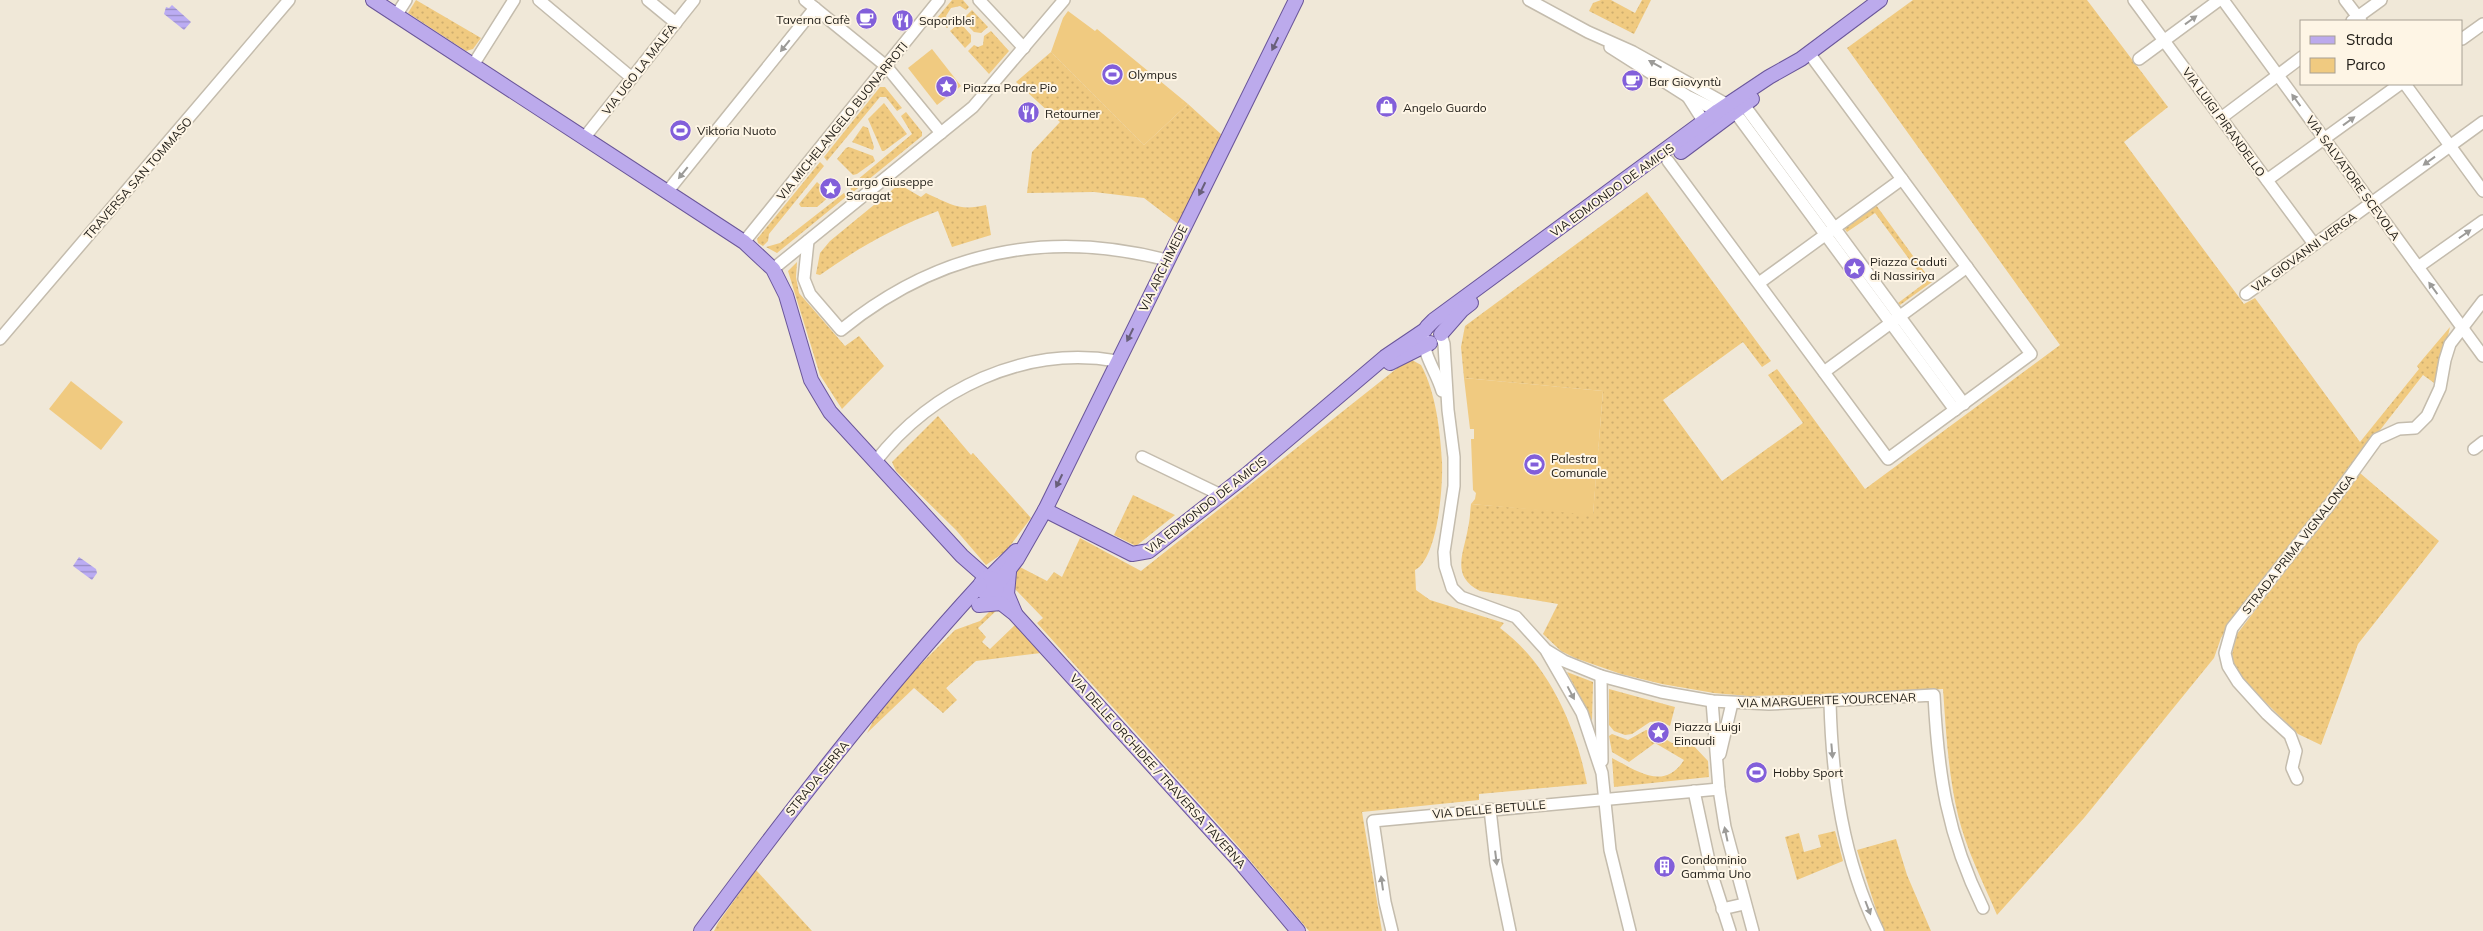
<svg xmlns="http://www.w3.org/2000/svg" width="2483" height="931" viewBox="0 0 2483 931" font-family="Mulish,sans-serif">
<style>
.grass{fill:url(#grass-dots)}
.park{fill:#f0ca80}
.water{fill:url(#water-rules)}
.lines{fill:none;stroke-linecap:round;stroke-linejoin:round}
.minor-casing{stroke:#c4bcad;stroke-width:14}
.major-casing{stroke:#6a569a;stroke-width:16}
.minor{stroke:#fff;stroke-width:11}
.major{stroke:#bcaaec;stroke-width:14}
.oneway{fill:#9c9b98}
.oneway2{fill:#685f79}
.labels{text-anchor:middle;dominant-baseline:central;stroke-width:4;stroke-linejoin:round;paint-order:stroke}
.poi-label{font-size:12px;fill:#24211b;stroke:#fef5e5;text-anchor:start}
.street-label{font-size:12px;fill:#24211b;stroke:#fef5e5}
</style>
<defs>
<pattern id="grass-dots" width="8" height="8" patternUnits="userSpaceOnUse" patternTransform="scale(1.25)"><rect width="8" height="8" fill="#f0ca80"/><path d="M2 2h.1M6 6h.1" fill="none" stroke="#cead6e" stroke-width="1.8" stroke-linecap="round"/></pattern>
<pattern id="water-rules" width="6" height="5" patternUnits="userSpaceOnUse" patternTransform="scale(1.25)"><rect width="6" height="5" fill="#bbacf3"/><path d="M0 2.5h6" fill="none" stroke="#988cc4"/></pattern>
</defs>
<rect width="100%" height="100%" fill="#f0e8d8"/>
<g class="grass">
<polygon points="416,0 481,38 473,49 466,51 408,13"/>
<polygon points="952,0 963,0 969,7 966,10 960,6 951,8 946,16 949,26 947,28 942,23 938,23 936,29 932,24"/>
<polygon points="1601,0 1611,0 1635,13 1642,0 1651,0 1634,34 1589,11 1593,3"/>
<path d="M 1913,0 L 2087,0 L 2168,107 L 2124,142 L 2244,304 L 2255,298 L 2360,442 L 2419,369 L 2417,366 L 2450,327 L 2437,385 L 2423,375 L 2231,621 L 2221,638 L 2214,658 L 2084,818 L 1997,915 C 1983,882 1966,849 1958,815 C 1948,773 1946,731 1943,689 L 1794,695 L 1748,696 L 1714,693 L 1662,684 L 1621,674 L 1575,658 L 1561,651 L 1543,634 L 1558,604 L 1480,591 C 1450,576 1464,553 1468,528 C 1470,520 1470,512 1471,504 L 1593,514 L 1603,391 L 1464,378 L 1461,347 L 1465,326 L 1647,192 L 1771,361 L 1762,367 L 1743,342 L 1663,400 L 1722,481 L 1803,423 L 1768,375 L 1777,369 L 1865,489 L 2060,345 L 1847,48 Z"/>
<polygon points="972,10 988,27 981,33 974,32 966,24 966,16"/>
<polygon points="956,26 963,26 971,35 971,42 965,48 950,31"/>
<polygon points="991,31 1009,51 989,74 968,51 974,45 978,47 983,45 984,36"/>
<polygon points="1051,52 1144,145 1188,104 1222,135 1178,224 1144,198 1094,192 1027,193 1032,152 1060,122 1016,82"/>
<polygon points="880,87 885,87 902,108 897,111 886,97 880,97 827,161 824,157"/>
<polygon points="884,103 907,134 884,151 882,151 868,119"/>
<polygon points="906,112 922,132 922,136 852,193 850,186 912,134 901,116"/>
<polygon points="863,126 868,128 874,147 873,150 852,142"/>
<polygon points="849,147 873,156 875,161 857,174 853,175 837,159 846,148"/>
<polygon points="820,162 824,166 769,234 768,241 763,246 758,243 757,239"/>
<polygon points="817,182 830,194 830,196 817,207 801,207 799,204"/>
<path d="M 897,186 L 902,186 L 921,197 L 926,193 L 930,195 C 952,205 961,211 986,205 L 991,235 L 952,247 L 938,211 C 895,227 858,248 820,275 L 816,274 L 820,253 L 830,241 Z"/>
<polygon points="844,193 847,196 777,253 766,247 780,243"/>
<polygon points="1876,205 1932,282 1900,305 1898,303 1926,282 1875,213 1847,232 1844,228"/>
<polygon points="797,262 796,277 799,293 845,346 859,336 884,366 842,409 820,375 788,271"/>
<path d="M 1412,360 L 1421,365 C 1436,393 1440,430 1442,462 C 1443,486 1438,558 1415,570 L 1416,590 L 1430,600 L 1504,623 L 1500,628 C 1549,664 1576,727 1587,784 L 1479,794 L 1479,800 L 1362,812 L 1382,931 L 1309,931 L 1238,846 L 1037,623 L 1043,618 L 1014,588 L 1018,566 L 1047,581 L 1054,572 L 1062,577 L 1080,538 L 1141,571 L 1405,362 Z"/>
<polygon points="938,416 971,455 973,453 1031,518 1006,551 986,565 956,530 896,471 892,462"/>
<polygon points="2360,473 2439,541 2358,644 2321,745 2298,734 2240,677 2234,665 2232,654 2237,634"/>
<polygon points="1133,495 1175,515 1136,546 1114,535"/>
<polygon points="993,608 996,611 978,628 986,637 982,642 990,649 1015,625 1041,653 976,661 946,688 957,700 943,713 914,688 867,733 873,721 910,675 955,630 980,621"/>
<polygon points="1567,672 1593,682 1592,721"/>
<polygon points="1609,689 1675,707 1670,726 1659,721 1650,722 1632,734 1625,735 1614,731 1609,725"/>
<path d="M 1646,730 L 1654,732 L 1672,743 L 1691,743 L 1708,761 L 1709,777 L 1614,787 L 1612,758 C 1636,770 1664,792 1684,760 L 1655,743 L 1629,762 L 1612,752 L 1609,736 L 1612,734 L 1628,740 Z"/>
<polygon points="1835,831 1843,861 1797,880 1785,837 1799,833 1804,852 1821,847 1818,835"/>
<polygon points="1896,839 1907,875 1931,931 1884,931 1881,925 1857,850"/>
<polygon points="756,870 812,931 714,931 718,923"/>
</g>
<g class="park">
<polygon points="1068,11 1095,31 1097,29 1188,104 1144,145 1051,52 1063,18"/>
<polygon points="932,49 961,86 937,105 908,68"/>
<polygon points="1464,378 1603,391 1593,515 1471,504 1475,499 1476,493 1473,490 1471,439 1474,439 1474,429 1470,429"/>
<polygon points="71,381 123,422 101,450 49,409"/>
</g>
<g class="water">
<polygon points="172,5 191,22 184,30 164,14 166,7 169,8"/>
<polygon points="79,557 96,569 97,573 92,580 73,566"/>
</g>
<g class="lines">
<defs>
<g id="minor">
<polyline points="539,0 632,78"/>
<polyline points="648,0 676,23"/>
<polyline points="805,0 886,66 941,133"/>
<polyline points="979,0 1024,48"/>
<polyline points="1529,0 1588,32 1633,52 1728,105 1735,112 1955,410"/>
<polyline points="2134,0 2314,244"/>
<polyline points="2223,0 2483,356"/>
<polyline points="2345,0 2361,21"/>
<polyline points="397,14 406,0"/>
<polyline points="2352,21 2381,0"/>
<polyline points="2462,39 2483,24"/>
<polyline points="1610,47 1687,96 1712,108 1724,116"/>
<polyline points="2139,59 2219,0"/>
<polyline points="473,65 514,0"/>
<polyline points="2405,84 2483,191"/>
<polyline points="1688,97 1704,122"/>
<polyline points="1744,105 1964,404"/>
<polyline points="2221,118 2302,57"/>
<polyline points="584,138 694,0"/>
<polyline points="1668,161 1888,459 2031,354 1809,53"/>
<polyline points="2267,180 2400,84"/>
<polyline points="667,192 815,8"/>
<path d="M 808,241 L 804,279 L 810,294 L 841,330 C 938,251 1047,229 1167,260"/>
<polyline points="744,242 939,0"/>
<polyline points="2418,267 2483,221"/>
<polyline points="773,269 973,107 1064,0"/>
<polyline points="1759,283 1902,179"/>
<polyline points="2246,294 2483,122"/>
<path d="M 1441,335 L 1444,344 L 1448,410 L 1454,457 L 1454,486 L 1444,552 L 1445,566 L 1452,588 L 1461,597 L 1516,617 L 1546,650 L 1564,661 L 1601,676 L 1661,692 L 1712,701 L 1769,704 L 1934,695 C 1938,775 1947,835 1983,908"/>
<polyline points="0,339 289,0"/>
<path d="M 1424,339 C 1424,357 1437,373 1442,391"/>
<polyline points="1824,372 1967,267"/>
<polyline points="2474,449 2483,442"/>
<polyline points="1142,457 1221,495"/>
<path d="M 875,462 C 932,389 1024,345 1117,361"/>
<polyline points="1547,652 1582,713 1602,773 1610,850 1630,931"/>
<polyline points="1601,676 1602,761"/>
<polyline points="1712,701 1719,789 1725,827 1753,931"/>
<path d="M 1830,702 C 1832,780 1843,860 1878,931"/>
<polyline points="1720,754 1732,703"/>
<polyline points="2297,779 2292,768 2296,751 2290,735 2267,714 2238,682 2228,666 2225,653 2232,628 2333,500 2377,439 2399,429 2415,428 2427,416 2440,388 2445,360 2450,344 2483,301"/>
<polyline points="1694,791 1712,875 1730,931"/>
<polyline points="1490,809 1496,863 1510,931"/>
<polyline points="1722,909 1744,904"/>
<polyline points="1392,931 1385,902 1373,821 1719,789"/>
</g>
<g id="major">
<polyline points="373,0 744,242 773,269 786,295 811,380 830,412 962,556 987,578"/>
<polyline points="1681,152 1752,99"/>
<polyline points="1427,327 1434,320 1718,111 1769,77 1801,59 1880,0"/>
<polyline points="1441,334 1462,310 1471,303"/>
<polyline points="1390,363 1430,343"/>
<polyline points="1045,510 1132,554 1149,551 1246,475 1385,357 1425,330"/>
<polyline points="1009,572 1007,594 1015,613"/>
<polyline points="989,578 1016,551"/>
<polyline points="997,585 993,579 987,578 981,583 981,589 986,594 996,591 997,585 1017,559 1045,510 1296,0"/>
<polyline points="979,605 1001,603 1015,614 1240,862 1298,931"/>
<path d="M 701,931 C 789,812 880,694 980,585"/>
</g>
</defs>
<use href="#minor" class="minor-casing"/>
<use href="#major" class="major-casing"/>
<use href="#minor" class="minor"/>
<use href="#major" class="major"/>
</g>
<defs><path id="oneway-solid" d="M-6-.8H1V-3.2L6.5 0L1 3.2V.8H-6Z" transform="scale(1.25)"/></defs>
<g class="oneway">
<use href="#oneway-solid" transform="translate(2191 20) rotate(-36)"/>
<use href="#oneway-solid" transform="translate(785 46) rotate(129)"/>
<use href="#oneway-solid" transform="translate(1655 64) rotate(-151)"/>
<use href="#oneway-solid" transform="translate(2296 100) rotate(-126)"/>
<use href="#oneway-solid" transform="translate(2349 121) rotate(-36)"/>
<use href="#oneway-solid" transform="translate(2429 161) rotate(144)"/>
<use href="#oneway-solid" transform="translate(683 173) rotate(129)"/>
<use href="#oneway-solid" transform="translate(2465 234) rotate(-35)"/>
<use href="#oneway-solid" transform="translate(2433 288) rotate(-126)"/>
<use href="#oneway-solid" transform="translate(1571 693) rotate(62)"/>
<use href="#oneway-solid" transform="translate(1832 751) rotate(85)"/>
<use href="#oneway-solid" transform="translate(1726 834) rotate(-102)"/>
<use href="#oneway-solid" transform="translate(1496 858) rotate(83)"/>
<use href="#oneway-solid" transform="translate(1382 883) rotate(-98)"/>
<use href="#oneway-solid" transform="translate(1868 908) rotate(69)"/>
</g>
<g class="oneway2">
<use href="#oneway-solid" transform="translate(1275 44) rotate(116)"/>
<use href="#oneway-solid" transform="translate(1202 189) rotate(116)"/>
<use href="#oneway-solid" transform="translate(1130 335) rotate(116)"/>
<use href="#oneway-solid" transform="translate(1059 481) rotate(116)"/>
</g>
<defs>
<symbol id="cafe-disc" viewBox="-11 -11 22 22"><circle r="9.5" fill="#825fda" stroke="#fef5e5"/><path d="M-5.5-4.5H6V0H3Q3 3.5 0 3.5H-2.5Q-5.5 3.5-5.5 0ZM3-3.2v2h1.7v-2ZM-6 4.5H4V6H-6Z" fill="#fff"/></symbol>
<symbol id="restaurant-disc" viewBox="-11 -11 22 22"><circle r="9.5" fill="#825fda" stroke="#fef5e5"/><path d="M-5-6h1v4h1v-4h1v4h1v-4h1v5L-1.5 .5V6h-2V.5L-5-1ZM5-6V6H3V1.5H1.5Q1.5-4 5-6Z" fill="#fff"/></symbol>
<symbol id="stadium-disc" viewBox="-11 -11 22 22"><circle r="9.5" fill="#825fda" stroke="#fef5e5"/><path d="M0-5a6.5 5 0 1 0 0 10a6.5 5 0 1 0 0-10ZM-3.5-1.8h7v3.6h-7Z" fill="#fff"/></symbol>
<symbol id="sight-disc" viewBox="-11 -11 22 22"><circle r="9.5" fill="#825fda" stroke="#fef5e5"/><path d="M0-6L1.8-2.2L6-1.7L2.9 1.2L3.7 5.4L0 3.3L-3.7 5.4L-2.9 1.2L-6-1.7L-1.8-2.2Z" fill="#fff"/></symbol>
<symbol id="shop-disc" viewBox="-11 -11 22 22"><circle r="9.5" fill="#825fda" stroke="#fef5e5"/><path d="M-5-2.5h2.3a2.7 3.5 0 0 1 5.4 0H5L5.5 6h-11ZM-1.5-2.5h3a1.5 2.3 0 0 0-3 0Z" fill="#fff"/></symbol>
<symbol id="building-disc" viewBox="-11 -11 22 22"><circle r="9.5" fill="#825fda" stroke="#fef5e5"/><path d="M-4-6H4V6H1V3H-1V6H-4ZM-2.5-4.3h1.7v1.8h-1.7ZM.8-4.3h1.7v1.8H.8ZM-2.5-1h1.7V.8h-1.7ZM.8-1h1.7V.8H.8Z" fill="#fff"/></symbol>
</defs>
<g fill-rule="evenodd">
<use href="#cafe-disc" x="854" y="6" width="25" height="25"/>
<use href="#restaurant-disc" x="890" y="8" width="25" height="25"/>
<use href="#stadium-disc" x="1100" y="62" width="25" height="25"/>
<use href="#cafe-disc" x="1620" y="68" width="25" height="25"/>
<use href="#sight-disc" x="934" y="74" width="25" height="25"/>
<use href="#shop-disc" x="1374" y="94" width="25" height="25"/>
<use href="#restaurant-disc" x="1016" y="100" width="25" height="25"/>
<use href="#stadium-disc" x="668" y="118" width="25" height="25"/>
<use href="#sight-disc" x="818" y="176" width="25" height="25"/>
<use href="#sight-disc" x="1842" y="256" width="25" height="25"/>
<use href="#stadium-disc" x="1522" y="452" width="25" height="25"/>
<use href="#sight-disc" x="1646" y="720" width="25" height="25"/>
<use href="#stadium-disc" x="1744" y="760" width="25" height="25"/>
<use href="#building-disc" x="1652" y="854" width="25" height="25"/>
</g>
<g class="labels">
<g class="poi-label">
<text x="850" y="19" text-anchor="end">Taverna Cafè</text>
<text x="919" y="20">Saporiblei</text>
<text x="1128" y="74">Olympus</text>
<text x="1649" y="81">Bar Giovyntù</text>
<text x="963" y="87">Piazza Padre Pio</text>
<text x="1403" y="107">Angelo Guardo</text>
<text x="1045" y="113">Retourner</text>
<text x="697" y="130">Viktoria Nuoto</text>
<text x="846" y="181">Largo Giuseppe<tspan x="846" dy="14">Saragat</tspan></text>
<text x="1870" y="261">Piazza Caduti<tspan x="1870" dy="14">di Nassiriya</tspan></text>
<text x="1551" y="458">Palestra<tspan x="1551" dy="14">Comunale</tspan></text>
<text x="1674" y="726">Piazza Luigi<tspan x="1674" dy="14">Einaudi</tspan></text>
<text x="1773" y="772">Hobby Sport</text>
<text x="1681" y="859">Condominio<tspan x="1681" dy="14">Gamma Uno</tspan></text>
</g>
<g class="street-label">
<text transform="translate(639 69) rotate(-52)">VIA UGO LA MALFA</text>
<text transform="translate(842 121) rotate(-51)">VIA MICHELANGELO BUONARROTI</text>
<text transform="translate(2224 122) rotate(54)">VIA LUIGI PIRANDELLO</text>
<text transform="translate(138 178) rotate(-49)">TRAVERSA SAN TOMMASO</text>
<text transform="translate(2353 178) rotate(54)">VIA SALVATORE SCEVOLA</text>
<text transform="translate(1612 190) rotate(-36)">VIA EDMONDO DE AMICIS</text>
<text transform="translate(2304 252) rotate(-36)">VIA GIOVANNI VERGA</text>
<text transform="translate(1163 268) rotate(-64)">VIA ARCHIMEDE</text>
<text transform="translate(1206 505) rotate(-38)">VIA EDMONDO DE AMICIS</text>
<text transform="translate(2298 544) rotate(-52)">STRADA PRIMA VIGNALONGA</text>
<text transform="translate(1827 700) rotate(-2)">VIA MARGUERITE YOURCENAR</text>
<text transform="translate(1158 771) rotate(48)">VIA DELLE ORCHIDEE / TRAVERSA TAVERNA</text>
<text transform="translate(817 778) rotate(-51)">STRADA SERRA</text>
<text transform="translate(1489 809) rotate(-5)">VIA DELLE BETULLE</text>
</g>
</g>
<rect x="2300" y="20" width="162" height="65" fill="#fef5e5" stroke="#a7a094"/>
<rect x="2310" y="36" width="25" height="8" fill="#bcaaec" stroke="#a7a094"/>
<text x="2346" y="45" font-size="15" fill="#24211b">Strada</text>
<rect x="2310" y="58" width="25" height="15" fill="#f0ca80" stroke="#a7a094"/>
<text x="2346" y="70" font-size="15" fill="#24211b">Parco</text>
</svg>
